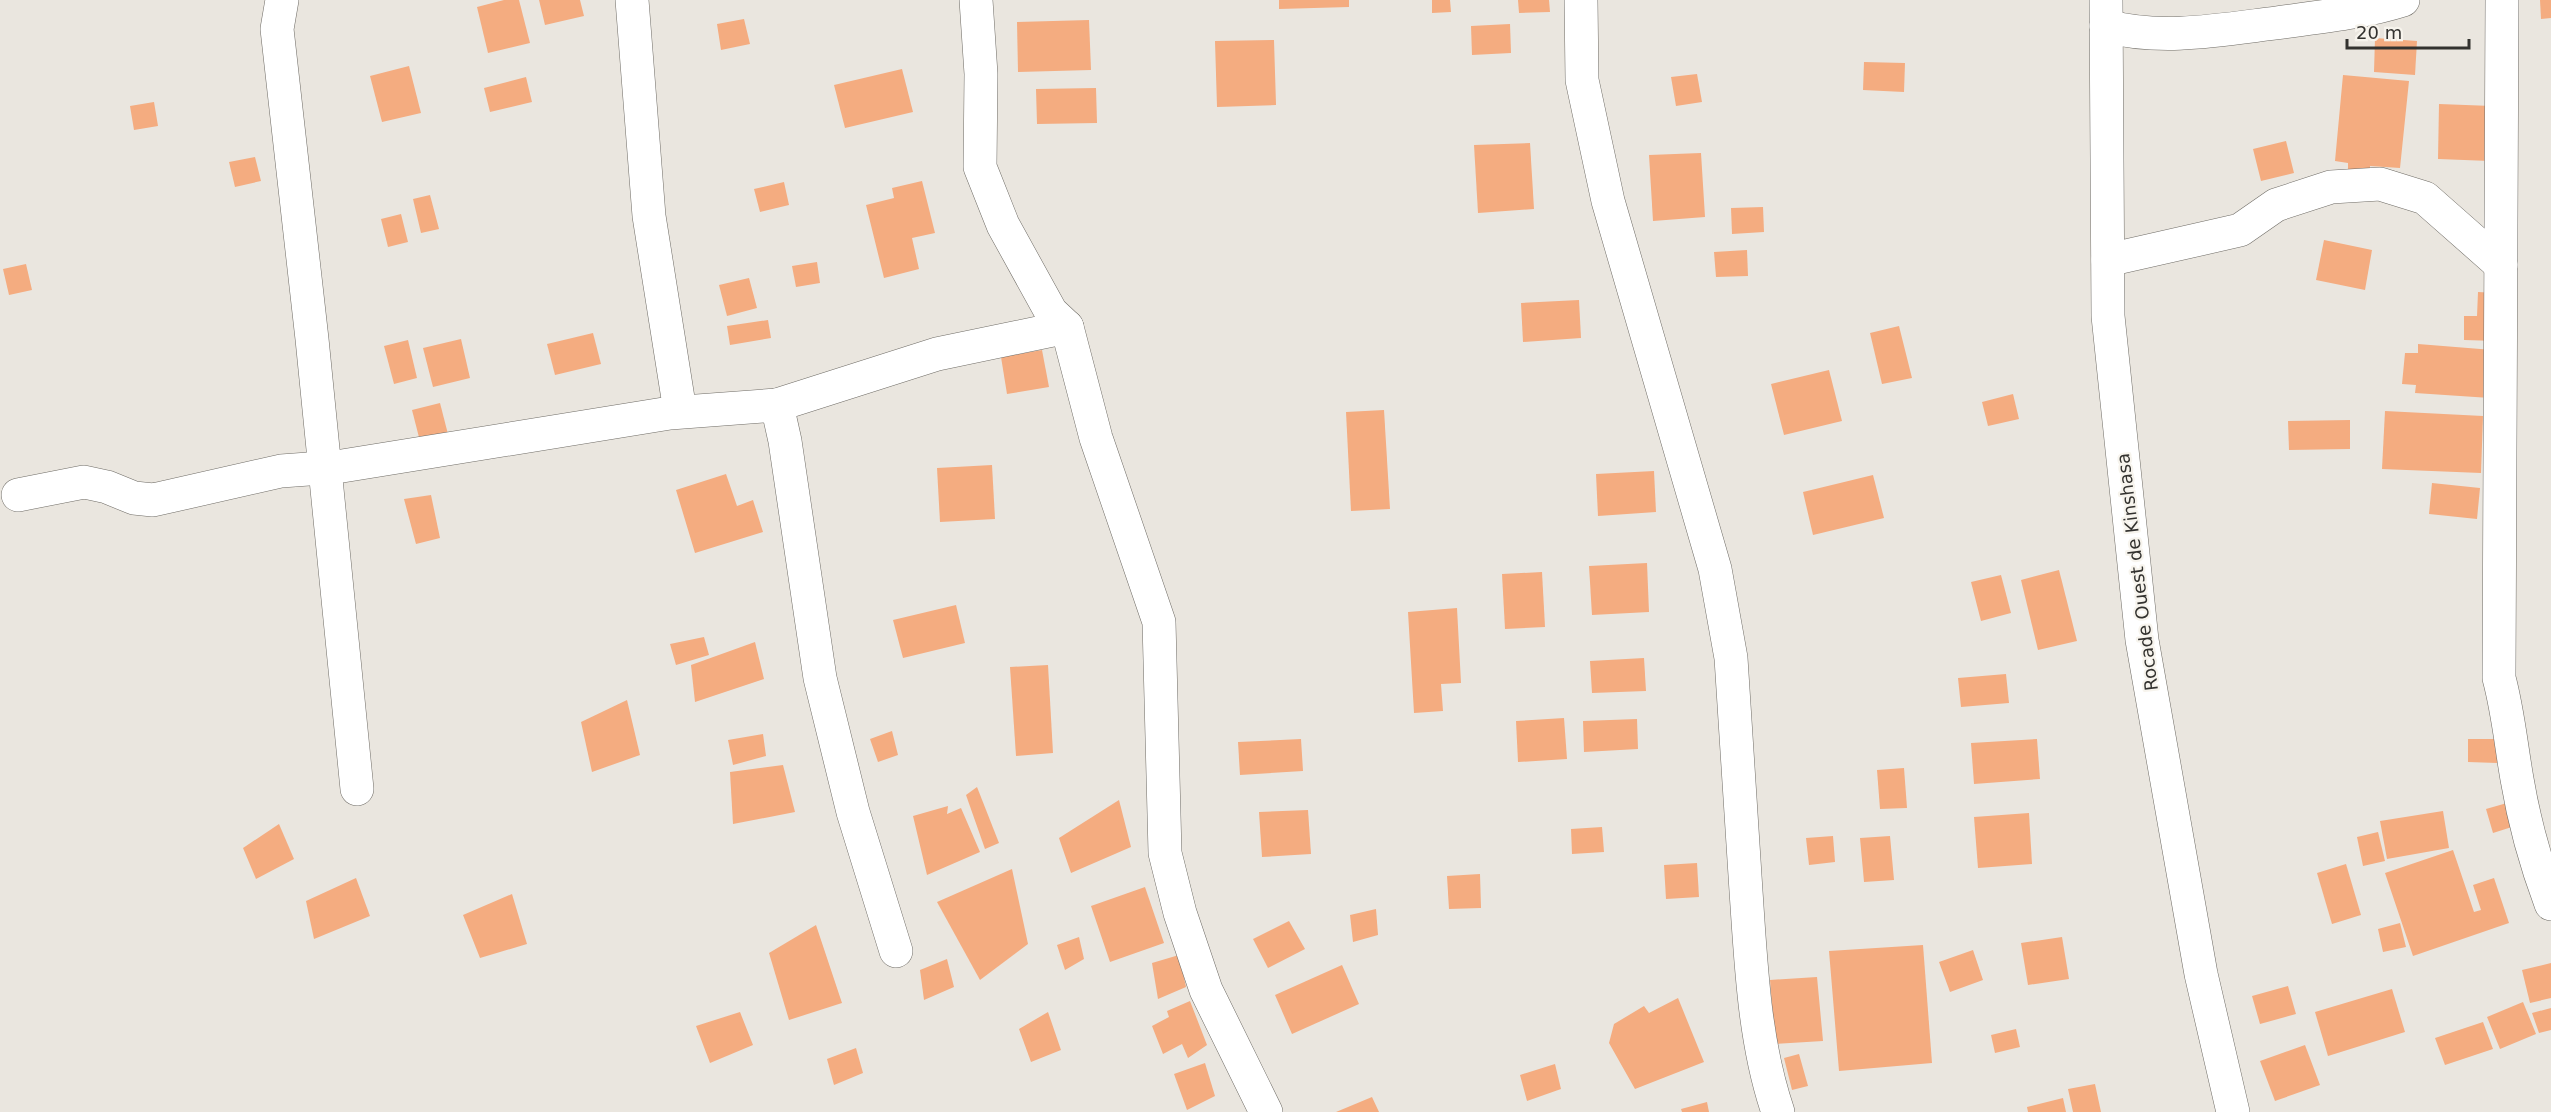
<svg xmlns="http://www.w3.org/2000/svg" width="2551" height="1112" viewBox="0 0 2551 1112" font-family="'DejaVu Sans',sans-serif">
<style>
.building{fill:#f4ac80}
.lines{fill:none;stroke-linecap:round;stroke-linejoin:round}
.street-casing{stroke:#6f6c66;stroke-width:34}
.secondary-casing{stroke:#6f6c66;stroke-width:34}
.street{stroke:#fff;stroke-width:33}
.secondary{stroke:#fff;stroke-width:33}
.labels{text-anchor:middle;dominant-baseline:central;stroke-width:4.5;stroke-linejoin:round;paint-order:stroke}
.street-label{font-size:18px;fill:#33322f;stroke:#f7f4ed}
</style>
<rect width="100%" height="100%" fill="#eae6df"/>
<g class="building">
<polygon points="504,0 519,0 530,43 488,53 477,7"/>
<polygon points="539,0 580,0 584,16 545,25"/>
<polygon points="1279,0 1349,0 1349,7 1279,9"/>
<polygon points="1432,0 1450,0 1451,12 1432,13"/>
<polygon points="1518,0 1549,0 1550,12 1519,13"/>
<polygon points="2540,0 2551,0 2551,18 2541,19"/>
<polygon points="744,19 750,44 721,50 717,24"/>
<polygon points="1089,20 1091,70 1018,72 1017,22"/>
<polygon points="1510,24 1511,53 1472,55 1471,26"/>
<polygon points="2375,38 2417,41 2415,75 2374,72"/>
<polygon points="1274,40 1276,105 1217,107 1215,41"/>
<polygon points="1864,62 1905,63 1904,92 1863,90"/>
<polygon points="409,66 421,113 382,122 370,76"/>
<polygon points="902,69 913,112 845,128 834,85"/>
<polygon points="1697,74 1702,102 1676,106 1671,77"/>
<polygon points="2343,75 2409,81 2400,168 2370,166 2370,173 2348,171 2348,163 2335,161"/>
<polygon points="526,77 532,102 490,112 484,88"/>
<polygon points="1096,88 1097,123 1037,124 1036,89"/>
<polygon points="154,102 158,126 134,130 130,106"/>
<polygon points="2439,104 2492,106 2490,161 2438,159"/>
<polygon points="2286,141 2294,173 2261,181 2253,149"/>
<polygon points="1530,143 1534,209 1478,213 1474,145"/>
<polygon points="1701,153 1705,217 1653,221 1649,155"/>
<polygon points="255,157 261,181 235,187 229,162"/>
<polygon points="922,181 935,233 912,238 919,269 884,278 866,205 894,198 892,188"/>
<polygon points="784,182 789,205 760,212 754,189"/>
<polygon points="430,195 439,229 421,233 413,199"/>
<polygon points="1763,207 1764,232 1732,234 1731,208"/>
<polygon points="401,214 408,242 388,247 381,219"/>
<polygon points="2324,240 2372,250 2365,290 2316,280"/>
<polygon points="1747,250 1748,276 1716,277 1714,252"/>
<polygon points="817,262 820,283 796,287 792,266"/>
<polygon points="26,264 32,290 9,295 3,269"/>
<polygon points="749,278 757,308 727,316 719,285"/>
<polygon points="2478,292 2497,293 2497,341 2464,340 2464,316 2477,316"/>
<polygon points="1579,300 1581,338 1523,342 1521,303"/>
<polygon points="768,320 771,338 730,345 727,326"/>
<polygon points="1899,326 1912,378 1882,384 1870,333"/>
<polygon points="593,333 601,364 555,375 547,344"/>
<polygon points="461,339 470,378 433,387 423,348"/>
<polygon points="408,340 417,378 394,384 384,346"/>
<polygon points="2418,344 2493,350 2490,398 2415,393 2416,385 2402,384 2405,353 2418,353"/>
<polygon points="1042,350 1049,387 1007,394 1001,357"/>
<polygon points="1829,370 1842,421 1784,435 1771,384"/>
<polygon points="2013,394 2019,419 1988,426 1982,402"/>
<polygon points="440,403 450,442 422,449 412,410"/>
<polygon points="1384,410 1390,509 1351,511 1346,412"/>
<polygon points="2385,411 2483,416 2481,473 2382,469"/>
<polygon points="2350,420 2350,449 2289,450 2288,421"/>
<polygon points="992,465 995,519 940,522 937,468"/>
<polygon points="1654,471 1656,512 1598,516 1596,474"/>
<polygon points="726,474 737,506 753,500 763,532 695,553 676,490"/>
<polygon points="1873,475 1884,518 1813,535 1803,492"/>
<polygon points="2432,483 2480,488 2477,519 2429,514"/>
<polygon points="431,495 440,538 416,544 404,499"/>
<polygon points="1647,563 1649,612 1592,615 1589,566"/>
<polygon points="2059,570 2077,641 2038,650 2021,580"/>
<polygon points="1542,572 1545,627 1505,629 1502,574"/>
<polygon points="2001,575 2011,613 1981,621 1971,582"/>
<polygon points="956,605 965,643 903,658 893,620"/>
<polygon points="1457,608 1461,683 1441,684 1443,711 1414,713 1408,612"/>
<polygon points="704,637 709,655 676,665 670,644"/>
<polygon points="755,642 764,679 695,702 691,665"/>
<polygon points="1644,658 1646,691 1592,693 1590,661"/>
<polygon points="1048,665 1053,753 1016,756 1010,667"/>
<polygon points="2006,674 2009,703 1961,707 1958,678"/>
<polygon points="627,700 640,755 592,772 581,722"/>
<polygon points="1564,718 1567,759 1518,762 1516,721"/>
<polygon points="1637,719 1638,749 1584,752 1583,721"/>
<polygon points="892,731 898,755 878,762 870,739"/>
<polygon points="763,734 766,756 733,765 728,740"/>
<polygon points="1301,739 1303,771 1240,775 1238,742"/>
<polygon points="2037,739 2040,779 1974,784 1971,743"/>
<polygon points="2468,739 2497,739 2497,763 2468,762"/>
<polygon points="783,765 795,812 733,824 730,772"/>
<polygon points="1904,768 1907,808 1880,809 1877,770"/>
<polygon points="977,787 999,843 985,849 966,795"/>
<polygon points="1119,800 1131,847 1071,873 1059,838"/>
<polygon points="2507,803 2515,826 2493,833 2486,809"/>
<polygon points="948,806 947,814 961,808 980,852 927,875 913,816"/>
<polygon points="1308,810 1311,854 1262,857 1259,812"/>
<polygon points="2443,811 2449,848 2387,859 2380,821"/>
<polygon points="2029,813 2032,864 1978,868 1974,817"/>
<polygon points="279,824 294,859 256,879 243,848"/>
<polygon points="1602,827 1604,852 1572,854 1571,829"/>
<polygon points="2378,832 2385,861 2363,866 2357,837"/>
<polygon points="1833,836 1835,862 1809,865 1806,838"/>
<polygon points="1890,836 1894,880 1864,882 1860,838"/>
<polygon points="2453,850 2474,912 2481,910 2473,885 2494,878 2509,923 2413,956 2385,873"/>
<polygon points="1697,863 1699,897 1666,899 1664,865"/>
<polygon points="2346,864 2361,915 2332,924 2317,873"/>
<polygon points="1012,869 1028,944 980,980 937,902"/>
<polygon points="1480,874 1481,908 1449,909 1447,876"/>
<polygon points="356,878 370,916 314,939 306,901"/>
<polygon points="1145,887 1164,943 1110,962 1091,906"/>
<polygon points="512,894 527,944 480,958 463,915"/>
<polygon points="1376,909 1378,935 1353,942 1350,915"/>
<polygon points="1289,921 1305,949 1268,968 1253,939"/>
<polygon points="2400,923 2406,947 2383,952 2378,929"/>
<polygon points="816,925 842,1003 789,1020 769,953"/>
<polygon points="1079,937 1084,959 1065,970 1057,945"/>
<polygon points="2062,937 2069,979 2028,985 2021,943"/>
<polygon points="1923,945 1932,1063 1839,1071 1829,951"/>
<polygon points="1973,950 1983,980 1950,992 1939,962"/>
<polygon points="1179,955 1186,987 1158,999 1152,963"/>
<polygon points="947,959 954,987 924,1000 920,970"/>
<polygon points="2551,963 2551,998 2530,1003 2522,970"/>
<polygon points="1342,965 1359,1004 1292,1034 1275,995"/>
<polygon points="1817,977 1823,1041 1775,1044 1770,980"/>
<polygon points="2288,986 2296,1014 2260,1024 2252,996"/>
<polygon points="2392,989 2405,1032 2328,1056 2315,1012"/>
<polygon points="1678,998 1704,1062 1635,1089 1609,1043 1614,1024 1644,1006 1649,1013"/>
<polygon points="1190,1001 1207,1045 1188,1058 1182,1044 1163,1054 1152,1026 1169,1017 1167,1011"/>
<polygon points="2523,1002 2536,1034 2500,1049 2487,1017"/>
<polygon points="2551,1008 2551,1030 2539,1033 2532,1013"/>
<polygon points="740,1012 753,1045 710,1063 696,1026"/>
<polygon points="1048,1012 1061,1050 1031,1062 1019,1029"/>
<polygon points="2483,1022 2493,1049 2445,1065 2435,1038"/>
<polygon points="2016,1029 2020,1047 1995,1053 1991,1035"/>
<polygon points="2305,1045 2320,1085 2275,1101 2260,1061"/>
<polygon points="856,1048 863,1073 834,1085 827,1059"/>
<polygon points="1799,1054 1808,1086 1792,1090 1784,1058"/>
<polygon points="1205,1063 1215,1096 1187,1110 1174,1074"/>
<polygon points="1555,1064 1561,1089 1527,1101 1520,1075"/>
<polygon points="2095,1084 2101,1112 2073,1112 2068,1089"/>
<polygon points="1372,1097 1379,1112 1336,1112"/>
<polygon points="2063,1098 2066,1112 2028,1112 2027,1107"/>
<polygon points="1707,1102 1709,1112 1682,1112 1681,1109"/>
</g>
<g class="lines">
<defs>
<g id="street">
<polyline points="282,0 277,29 312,339 357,789"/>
<polyline points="632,0 649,216 680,411"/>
<polyline points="976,0 981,74 980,167 1003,225 1051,312 1067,327 1096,438 1159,622 1165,853 1180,913 1206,990 1266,1112"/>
<path d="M 1581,0 L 1582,80 L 1608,201 L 1715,569 L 1731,658 C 1736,735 1741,813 1746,891 C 1751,964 1754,1042 1778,1112"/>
<path d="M 2502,0 L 2499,678 C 2508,711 2511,745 2517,779 C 2524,821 2536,864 2551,904"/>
<path d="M 2106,26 C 2161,41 2220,30 2276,23 C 2318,17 2362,13 2403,0"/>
<polyline points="2108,260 2240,230 2276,205 2331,187 2380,184 2425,198 2501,265"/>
<polyline points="18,495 84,482 107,487 134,498 153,500 281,471 336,467 670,413 777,405"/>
<polyline points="896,951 853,812 820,678 785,441 777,405 937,354 1067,327"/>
</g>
<polyline id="secondary" points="2106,0 2108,316 2142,640 2201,974 2233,1112"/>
</defs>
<use href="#street" class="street-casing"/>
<use href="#secondary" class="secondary-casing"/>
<use href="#street" class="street"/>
<use href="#secondary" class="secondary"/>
</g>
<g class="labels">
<g class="street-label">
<text transform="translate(2137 572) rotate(-97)">Rocade Ouest de Kinshasa</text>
</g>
</g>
<path d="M2347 39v9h122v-9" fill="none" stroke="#33322f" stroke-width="3"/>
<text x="2356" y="39" font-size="18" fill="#33322f" stroke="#f7f4ed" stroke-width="4.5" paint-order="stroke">20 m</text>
</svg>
